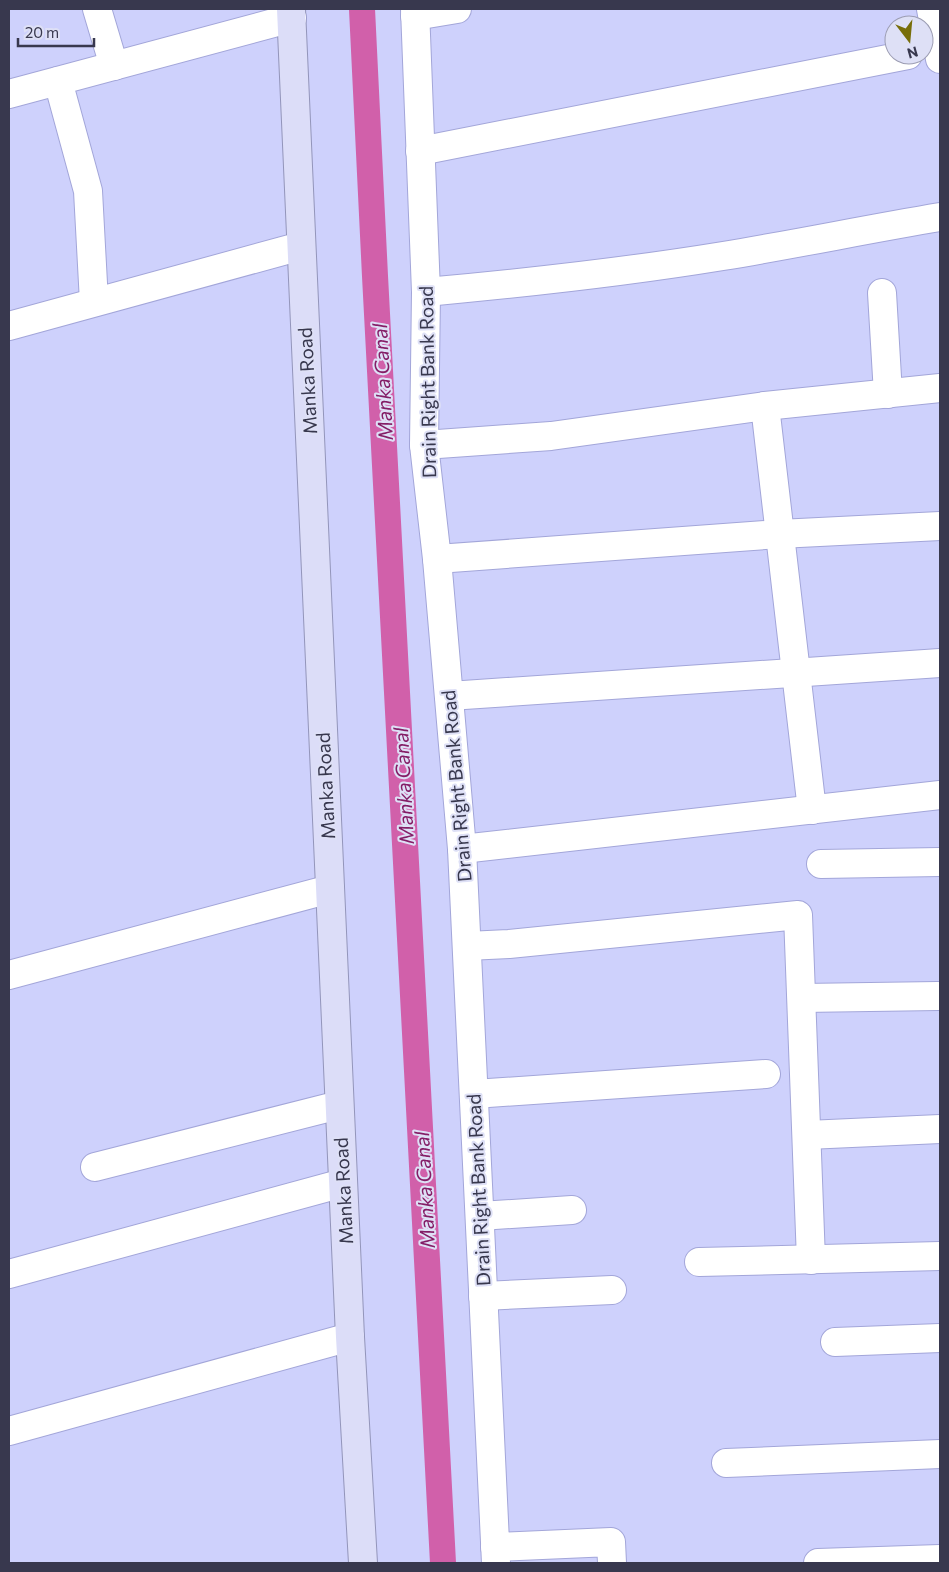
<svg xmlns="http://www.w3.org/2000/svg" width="949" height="1572" viewBox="0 0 949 1572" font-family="Commissioner,sans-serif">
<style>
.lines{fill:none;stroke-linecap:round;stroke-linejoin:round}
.canal{stroke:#d160aa;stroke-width:26}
.minor-casing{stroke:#a3a6d9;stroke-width:30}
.major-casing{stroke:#9395ba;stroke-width:30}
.minor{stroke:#fff;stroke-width:28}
.major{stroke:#dcddf8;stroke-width:28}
.labels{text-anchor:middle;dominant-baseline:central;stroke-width:4;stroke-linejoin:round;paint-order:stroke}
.street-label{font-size:19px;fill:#38384e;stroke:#dee0f6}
.water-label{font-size:20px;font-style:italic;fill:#841d66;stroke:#dee0f6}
</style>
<rect width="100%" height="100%" fill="#ced1fc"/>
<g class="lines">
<polyline class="canal" points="362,9 375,276 443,1563"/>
<defs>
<g id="minor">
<polyline points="97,9 114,66"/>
<polyline points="415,9 426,292 424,445 437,559 462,849 496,1563"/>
<polyline points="931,9 940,59"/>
<polyline points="415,16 457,9"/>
<polyline points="58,81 88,191 94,302"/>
<polyline points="9,94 292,18"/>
<polyline points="420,151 908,55"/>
<path d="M 426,292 C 525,283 625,272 723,256 C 796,244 868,229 940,217"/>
<polyline points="882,293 888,394"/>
<polyline points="9,326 301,246"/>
<polyline points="765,406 812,810"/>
<polyline points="424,445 551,436 765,406 940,388"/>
<polyline points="437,559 779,534 940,526"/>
<polyline points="449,696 940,663"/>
<polyline points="462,849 940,795"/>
<polyline points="821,864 940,862"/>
<polyline points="467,946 509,944 798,915 811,1260"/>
<polyline points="9,975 330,889"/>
<polyline points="802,998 938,996"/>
<polyline points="474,1094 766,1074"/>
<polyline points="807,1135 940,1129"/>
<polyline points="95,1167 339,1105"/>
<polyline points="480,1216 572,1210"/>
<polyline points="699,1262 940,1256"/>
<polyline points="9,1274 343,1183"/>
<polyline points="483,1296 612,1290"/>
<polyline points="835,1342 940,1338"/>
<polyline points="9,1431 350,1337"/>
<polyline points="726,1463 940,1454"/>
<polyline points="495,1547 611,1542 612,1563"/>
<polyline points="818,1563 940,1559"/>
</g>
<polyline id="major" points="291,9 350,1337 363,1563"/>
</defs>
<use href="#minor" class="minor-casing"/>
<use href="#major" class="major-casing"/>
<use href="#minor" class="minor"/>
<use href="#major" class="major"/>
</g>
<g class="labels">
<g class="street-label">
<text transform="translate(307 381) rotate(-93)">Manka Road</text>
<text transform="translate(427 382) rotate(-91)">Drain Right Bank Road</text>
<text transform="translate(325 786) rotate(-93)">Manka Road</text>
<text transform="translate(456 786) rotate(-95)">Drain Right Bank Road</text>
<text transform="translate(478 1190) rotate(-93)">Drain Right Bank Road</text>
<text transform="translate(343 1191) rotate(-93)">Manka Road</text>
</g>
<g class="water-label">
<text transform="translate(382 382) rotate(-93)">Manka Canal</text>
<text transform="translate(403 786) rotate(-93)">Manka Canal</text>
<text transform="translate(424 1190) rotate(-93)">Manka Canal</text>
</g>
</g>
<rect width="949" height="1572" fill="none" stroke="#38384e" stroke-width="20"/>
<g transform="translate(909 40) rotate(164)"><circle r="24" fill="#dee0f6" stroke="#9c9db3"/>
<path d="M0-4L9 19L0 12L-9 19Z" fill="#786e0a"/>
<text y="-8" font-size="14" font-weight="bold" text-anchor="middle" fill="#38384e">N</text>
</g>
<path d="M18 38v8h76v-8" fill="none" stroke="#38384e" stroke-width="2.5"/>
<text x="25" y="38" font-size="15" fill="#38384e" stroke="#dee0f6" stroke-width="4" paint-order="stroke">20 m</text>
</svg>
